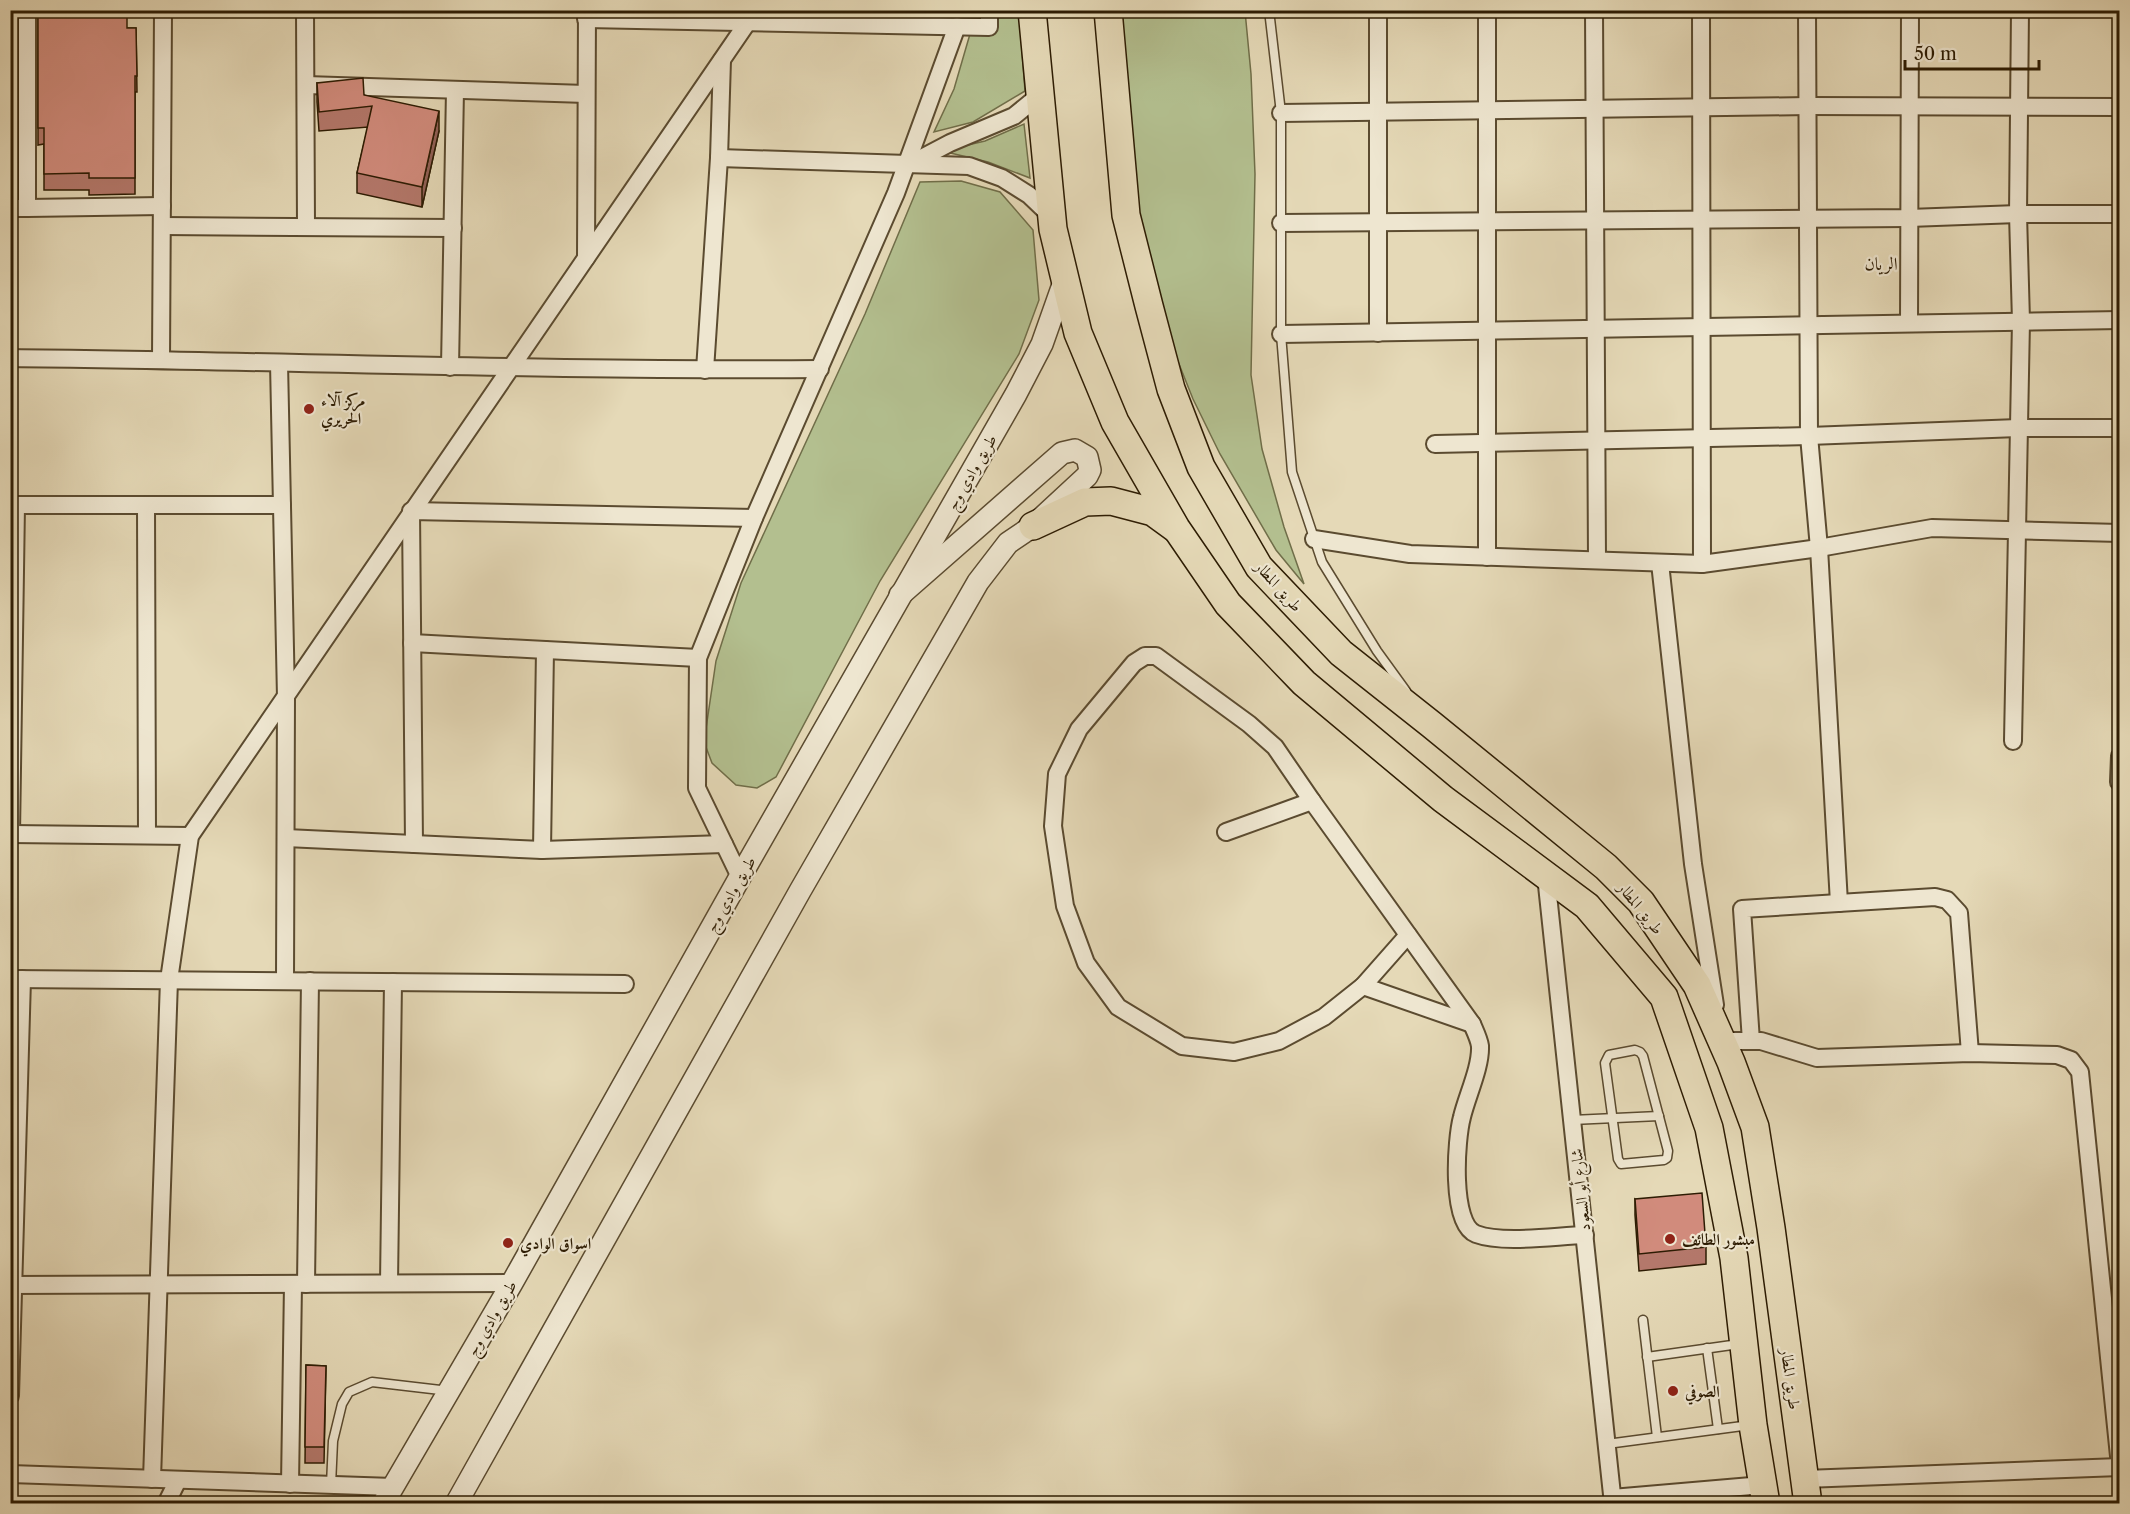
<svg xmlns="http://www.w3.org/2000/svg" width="2130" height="1514" viewBox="0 0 2130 1514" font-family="'Libre Caslon Text',Amiri,serif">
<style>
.green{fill:#b3bf8f;stroke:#706e49;stroke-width:1.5}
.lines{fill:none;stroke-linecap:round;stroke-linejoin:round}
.service-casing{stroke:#5b4b30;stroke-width:11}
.minor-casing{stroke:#5b4b30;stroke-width:20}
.tertiary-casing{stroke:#5b4b30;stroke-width:24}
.primary-casing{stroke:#2d1c03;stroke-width:30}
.service{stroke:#eee6d0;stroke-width:8}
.minor{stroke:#eee6d0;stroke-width:16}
.tertiary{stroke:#eee6d0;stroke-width:21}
.primary{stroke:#e5d9b7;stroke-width:27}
.wall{fill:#b4786b;stroke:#2d1c03;stroke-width:1.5}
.shaded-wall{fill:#926157;stroke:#2d1c03;stroke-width:1.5}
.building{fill:#d18b7c;stroke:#2d1c03;stroke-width:1.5}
.poi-dot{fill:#8f2418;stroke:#eee6d0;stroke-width:2}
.labels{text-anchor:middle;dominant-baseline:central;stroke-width:4.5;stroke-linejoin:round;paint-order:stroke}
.poi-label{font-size:16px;font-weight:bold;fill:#2d1c03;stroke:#eee6d0;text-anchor:start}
.street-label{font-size:16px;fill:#2d1c03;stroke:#eee6d0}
.neighbourhood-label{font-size:18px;fill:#2d1c03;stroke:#eee6d0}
</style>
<rect width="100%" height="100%" fill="#e5d9b7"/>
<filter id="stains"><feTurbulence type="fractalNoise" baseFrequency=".00333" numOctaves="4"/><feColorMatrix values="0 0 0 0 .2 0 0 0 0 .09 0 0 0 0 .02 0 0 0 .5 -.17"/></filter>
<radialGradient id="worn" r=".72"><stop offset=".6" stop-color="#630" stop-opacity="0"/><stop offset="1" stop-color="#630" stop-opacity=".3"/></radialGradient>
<g class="green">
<polygon points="999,11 1019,11 1025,91 973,122 934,132 954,89 970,34"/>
<polygon points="1121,11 1245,11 1251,74 1255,174 1251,375 1262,449 1284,527 1304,584 1276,550 1220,454 1193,399 1173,349 1141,233"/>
<polygon points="1024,124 1030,178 988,162 942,151 985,141"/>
<polygon points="961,181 1000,192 1033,230 1039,300 1019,354 880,581 776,777 757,788 736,785 712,763 704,742 716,661 741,583 865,314 920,182"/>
</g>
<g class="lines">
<defs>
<g id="service">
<polyline points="1269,10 1281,113 1281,334 1292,472 1322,562 1377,651 1406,691"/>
<polygon points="1635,1050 1640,1052 1643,1056 1668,1151 1667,1158 1664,1160 1621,1164 1618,1159 1605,1063 1609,1055"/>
<polyline points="1572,1120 1659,1116"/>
<polyline points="1643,1320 1657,1437"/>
<polyline points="1707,1348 1718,1429"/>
<polyline points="1647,1357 1739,1344"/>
<polyline points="1607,1444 1750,1425"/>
<polyline points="331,1485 333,1441 342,1404 349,1392 372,1382 449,1391"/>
</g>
<g id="minor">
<polyline points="305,10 306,227"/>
<polyline points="1487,10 1487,557"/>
<polyline points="1594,10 1597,560"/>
<polyline points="1701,10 1702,564"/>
<polyline points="1807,10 1809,436 1819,548 1932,528 2120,533"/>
<polyline points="586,19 989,27 989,10"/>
<polyline points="306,85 586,94"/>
<polyline points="1281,113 1808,106 2120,107"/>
<polyline points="719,158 969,166 1002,178 1029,195 1052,217"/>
<polyline points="910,164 950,143 1014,116 1041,94"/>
<polyline points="10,208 27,208 27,10"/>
<polyline points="27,208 162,206"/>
<polyline points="1281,223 1909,218 2018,214 2120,214"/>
<polyline points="162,226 453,228"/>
<polyline points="586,258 587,10"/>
<polyline points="1909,323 1910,10"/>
<polyline points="1378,333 1378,10"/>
<polyline points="1281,334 2120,320"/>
<path d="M 10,358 C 280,361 550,371 820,369"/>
<polyline points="161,360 163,10"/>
<polyline points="279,363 286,697 285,981"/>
<polyline points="450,367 455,90"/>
<polyline points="705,370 719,158 722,60"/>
<polyline points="1435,444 1809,436 2018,428 2120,428"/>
<polyline points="10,505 282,505"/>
<polyline points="146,505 147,835"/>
<polyline points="1314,539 1410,554 1702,564 1819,548 1839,903"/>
<polyline points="1660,563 1693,864 1715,1005"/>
<polyline points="412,643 698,658"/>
<polyline points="2013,741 2021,321 2018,214 2020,10"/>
<polyline points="2119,782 2120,756"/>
<polyline points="1312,801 1275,747 1249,724 1156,656 1145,656 1134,663 1079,729 1057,774 1053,826 1065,906 1086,963 1118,1007 1182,1046 1234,1052 1279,1041 1324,1017 1363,986 1408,935"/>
<path d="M 1226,832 L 1312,801 L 1472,1024 C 1475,1031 1479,1039 1480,1046 C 1481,1067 1467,1096 1462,1117 C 1456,1139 1450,1224 1476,1234 C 1503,1244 1554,1236 1585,1235"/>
<polyline points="10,834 190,836"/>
<polyline points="11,834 16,505"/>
<polyline points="286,838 542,850 724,844"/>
<polyline points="414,844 411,511 754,518"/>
<polyline points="542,850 545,650"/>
<polyline points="1546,876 1613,1504"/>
<polyline points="740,877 697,788 698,658 754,518 896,193 957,26"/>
<polyline points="10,979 625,984"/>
<polyline points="1363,986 1472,1024"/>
<polyline points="1722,1041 1761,1041 1817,1058 1970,1053 2057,1055 2071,1060 2080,1072 2120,1466"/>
<polyline points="1751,1041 1742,909 1935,897 1947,900 1959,913 1970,1053"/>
<polyline points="389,1283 393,982"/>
<polyline points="306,1284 310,981"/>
<polyline points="10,1285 512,1283"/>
<polyline points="10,1396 22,979"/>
<polyline points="10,1474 393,1487"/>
<polyline points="152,1479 169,980 190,836 756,10"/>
<polyline points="1805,1479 2120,1467"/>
<polyline points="290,1484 293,1284"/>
<polyline points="1612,1498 1763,1485"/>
<polyline points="166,1504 178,1480"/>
</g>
<g id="tertiary">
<polyline points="383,1504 512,1283 740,877 1016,394 1042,344 1065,279"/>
<polyline points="456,1504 800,891 978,582 1008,543 1033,526 1087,476 1090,470 1087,457 1075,450 1062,453 900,595"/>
</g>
<g id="primary">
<polyline points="1032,10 1053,229 1078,333 1115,422 1176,528 1228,604 1304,683 1443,799 1587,906 1664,997 1709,1128 1734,1258 1753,1425 1766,1504"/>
<polyline points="1108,10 1126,215 1149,306 1171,389 1201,467 1259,567 1341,653 1432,725 1606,867 1641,902 1697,985 1731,1062 1755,1127 1771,1228 1808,1504"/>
<polyline points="1033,526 1085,502 1111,501 1153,512 1175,528"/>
</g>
</defs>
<use href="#service" class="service-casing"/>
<use href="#minor" class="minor-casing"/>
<use href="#tertiary" class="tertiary-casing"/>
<use href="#primary" class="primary-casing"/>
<use href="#service" class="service"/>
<use href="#minor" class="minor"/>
<use href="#tertiary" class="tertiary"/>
<use href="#primary" class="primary"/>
</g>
<g class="wall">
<polygon points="10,10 17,10 16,70 10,71"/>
<polygon points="38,10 127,28 136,28 137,92 135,92 135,194 89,195 89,190 44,190 44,144 38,145"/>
<polygon points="10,74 16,75 16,145 15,145 16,192 10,195"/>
<polygon points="317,83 364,95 439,131 422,207 357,193 357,173 368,127 319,131 317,102"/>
<polygon points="1635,1199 1706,1247 1706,1264 1639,1271 1635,1215"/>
<polygon points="306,1365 326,1366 324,1463 305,1463"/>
</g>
<g class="shaded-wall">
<polygon points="439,111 439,131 422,207 422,187"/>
<polygon points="16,175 16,192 10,195 10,179"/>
</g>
<g class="building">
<polygon points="10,10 17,10 16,54 10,55"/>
<polygon points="38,10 127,10 127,28 136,28 137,76 135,76 135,178 89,178 89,173 44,174 44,128 38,128"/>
<polygon points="10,74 16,75 16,128 14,128 16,175 10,179"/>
<polygon points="363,78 364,95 439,111 422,187 357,173 372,106 319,112 317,83"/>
<polygon points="1702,1193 1706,1247 1639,1254 1635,1199"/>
<polygon points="306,1365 326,1366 324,1447 305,1447"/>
</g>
<g class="poi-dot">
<circle cx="309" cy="409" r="6"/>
<circle cx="1670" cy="1239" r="6"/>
<circle cx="508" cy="1243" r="6"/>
<circle cx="1673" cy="1391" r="6"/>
</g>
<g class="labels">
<g class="poi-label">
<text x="321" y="400">مركز آلاء<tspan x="321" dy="18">الحريري</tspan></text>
<text x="1682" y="1239">مبشور الطائف</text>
<text x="520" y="1243">اسواق الوادي</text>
<text x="1685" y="1391">الصوفي</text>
</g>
<g class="street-label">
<text transform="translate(971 472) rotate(-60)">طريق وادي وج</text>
<text transform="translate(1279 586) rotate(48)">طريق المطار</text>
<text transform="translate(730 894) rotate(-60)">طريق وادي وج</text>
<text transform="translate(1641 908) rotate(51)">طريق المطار</text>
<text transform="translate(1580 1190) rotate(-96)">شارع أبو السعود</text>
<text transform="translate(491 1318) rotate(-60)">طريق وادي وج</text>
<text transform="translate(1791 1379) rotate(82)">طريق المطار</text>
</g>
<g class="neighbourhood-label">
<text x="1881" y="264">الريان</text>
</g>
</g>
<rect width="2130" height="1514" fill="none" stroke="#e5d9b7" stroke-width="36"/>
<rect x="12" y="12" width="2106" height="1490" fill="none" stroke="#2d1c03" stroke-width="3"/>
<rect x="18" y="18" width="2094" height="1478" fill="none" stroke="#2d1c03" stroke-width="1.5"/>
<path d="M1905 60v9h134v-9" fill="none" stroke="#2d1c03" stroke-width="3"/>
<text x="1914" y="60" font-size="18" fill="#2d1c03" stroke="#eee6d0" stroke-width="4.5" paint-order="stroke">50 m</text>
<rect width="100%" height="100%" filter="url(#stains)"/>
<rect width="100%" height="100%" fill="url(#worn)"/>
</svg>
